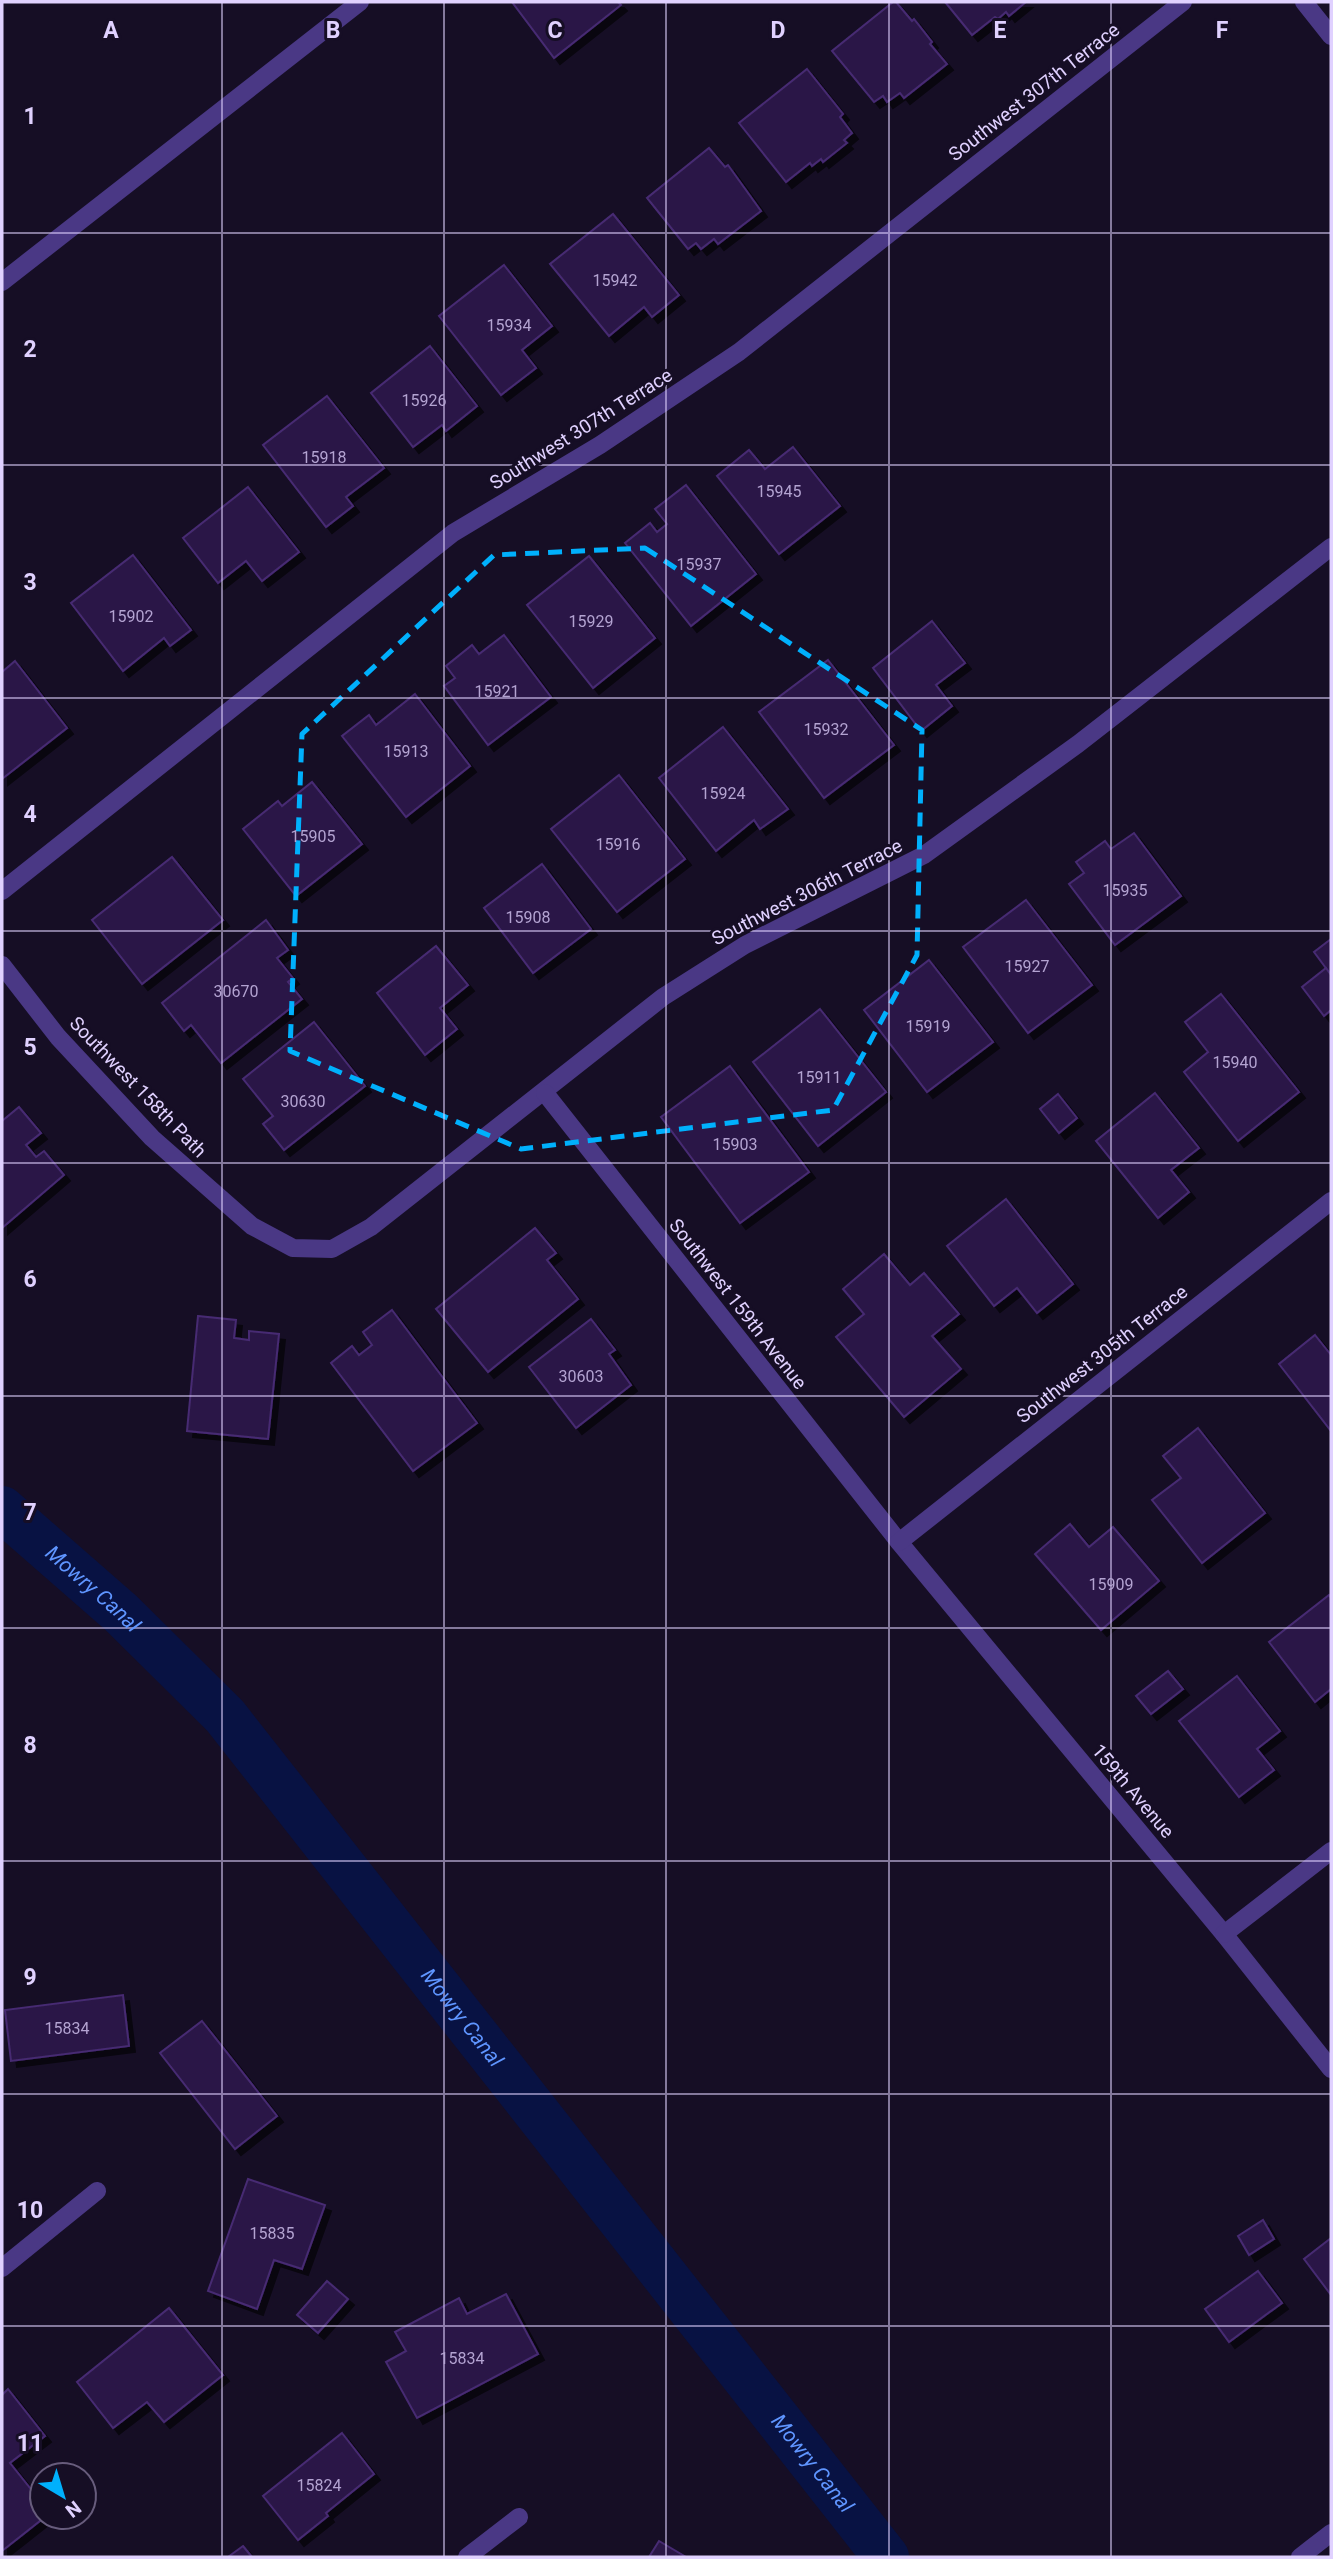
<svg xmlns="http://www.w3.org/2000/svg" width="1333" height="2559" viewBox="0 0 1333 2559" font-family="Roboto,sans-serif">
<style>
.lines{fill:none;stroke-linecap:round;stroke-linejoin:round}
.canal{stroke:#081243;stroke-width:46}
.building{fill:#2b1946;stroke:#472b73;stroke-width:2;filter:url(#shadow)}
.street{stroke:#4a3885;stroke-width:18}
.marked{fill:none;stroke:#00b0fc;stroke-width:5;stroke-dasharray:14 9;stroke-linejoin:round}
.grid{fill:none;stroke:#e0d1ff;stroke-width:2;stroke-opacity:0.55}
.labels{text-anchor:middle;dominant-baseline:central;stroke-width:6;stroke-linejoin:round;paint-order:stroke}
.number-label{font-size:16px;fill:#b3a3d1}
.street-label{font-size:19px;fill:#e0d1ff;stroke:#160e25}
.water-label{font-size:21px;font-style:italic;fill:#5f95ff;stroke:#160e25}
.grid-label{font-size:23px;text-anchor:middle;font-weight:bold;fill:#e0d1ff;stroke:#160e25;stroke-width:6;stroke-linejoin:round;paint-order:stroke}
</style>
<defs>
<filter id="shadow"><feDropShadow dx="6" dy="6" stdDeviation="0" flood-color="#0009"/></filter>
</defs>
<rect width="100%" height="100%" fill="#160e25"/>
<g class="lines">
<path class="canal" id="s1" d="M 2,1509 L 121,1613 L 225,1716 L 886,2557"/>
</g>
<g class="building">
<polygon points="512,2 618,2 621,5 554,58"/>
<polygon points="893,2 896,2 912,21 914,19 932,42 930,44 947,64 904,98 900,93 887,102 883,96 874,102 832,51"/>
<polygon points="945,2 1026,2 1009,16 1006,12 998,19 995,17 972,35"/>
<polygon points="807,69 843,114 840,117 852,133 844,140 847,143 823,162 821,159 812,166 810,163 786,182 739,123"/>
<polygon points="709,148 725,167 728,165 761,211 718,244 714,239 701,249 696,243 688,249 647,198"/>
<polygon points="613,214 679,295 652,317 644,307 609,336 550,264"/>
<polygon points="504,265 552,326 522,350 536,368 501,395 439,316"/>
<polygon points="430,346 477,406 446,431 442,425 413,447 371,393"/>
<polygon points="327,396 384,468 346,497 353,506 326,527 263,445"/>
<polygon points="793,447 840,506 779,554 717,476 749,450 765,469"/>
<polygon points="686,485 756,574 691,626 625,543 650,523 657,532 667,524 655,509"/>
<polygon points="248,487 299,552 262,581 246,561 218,583 183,538"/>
<polygon points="133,555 191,630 170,646 164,638 123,671 71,603"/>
<polygon points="589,556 655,638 593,688 527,605"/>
<polygon points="932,621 965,663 936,685 952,706 921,731 873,668"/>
<polygon points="504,635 551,697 488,745 444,686 455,678 446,666 472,645 479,654"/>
<polygon points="828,660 894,745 824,798 759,712"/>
<polygon points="15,661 67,728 2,779 2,672"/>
<polygon points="415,694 470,766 406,817 342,736 369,715 376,725"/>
<polygon points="723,727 788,809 760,829 754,820 716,851 659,778"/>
<polygon points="619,775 685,859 617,912 551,829"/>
<polygon points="312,782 362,844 296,896 243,829 278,801 282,806"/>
<polygon points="1134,833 1181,896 1115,945 1069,884 1084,873 1076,862 1105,841 1111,849"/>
<polygon points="172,857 223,920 142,984 92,920"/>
<polygon points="542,864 591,929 533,973 484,908"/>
<polygon points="1026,900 1092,985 1028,1033 963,947"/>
<polygon points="266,920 288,950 277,958 293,978 288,982 302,999 221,1063 191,1025 184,1031 162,1003"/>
<polygon points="1331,939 1331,975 1314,952"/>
<polygon points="436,946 468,985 440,1008 457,1029 425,1055 377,993"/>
<polygon points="929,960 993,1042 927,1092 864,1010"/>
<polygon points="1326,968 1331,975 1331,1010 1324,1016 1302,987"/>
<polygon points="1221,994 1299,1092 1238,1141 1184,1072 1208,1052 1185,1022"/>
<polygon points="820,1009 886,1092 818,1146 753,1062"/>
<polygon points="314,1022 365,1086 284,1150 263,1124 273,1116 243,1079"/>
<polygon points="730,1066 809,1172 740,1223 661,1117"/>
<polygon points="1155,1093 1199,1148 1171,1170 1189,1192 1158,1218 1096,1141"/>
<polygon points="1058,1094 1077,1118 1059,1133 1040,1109"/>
<polygon points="19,1107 41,1133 26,1145 36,1157 44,1151 64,1175 2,1228 2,1121"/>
<polygon points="1006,1199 1073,1284 1037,1313 1017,1288 994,1306 947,1246"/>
<polygon points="535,1228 556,1253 547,1260 578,1299 488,1372 436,1309"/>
<polygon points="884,1254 910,1285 924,1273 959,1314 932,1336 961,1369 904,1417 836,1337 864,1314 843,1289"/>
<polygon points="392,1310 477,1423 413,1471 331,1363 352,1346 359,1355 372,1345 363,1332"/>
<polygon points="198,1316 236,1320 234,1338 249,1340 249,1331 279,1334 268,1439 187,1431"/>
<polygon points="591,1319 615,1350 609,1354 631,1385 576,1428 529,1367"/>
<polygon points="1315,1335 1331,1355 1331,1431 1279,1364"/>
<polygon points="1198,1428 1265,1513 1202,1563 1152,1500 1181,1478 1163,1456"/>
<polygon points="1070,1524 1089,1547 1113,1527 1159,1581 1101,1630 1035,1554"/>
<polygon points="1329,1595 1331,1598 1331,1689 1315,1702 1269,1642"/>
<polygon points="1168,1671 1183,1689 1151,1714 1136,1696"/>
<polygon points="1237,1676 1280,1731 1257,1749 1274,1770 1239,1797 1179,1721"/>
<polygon points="123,1995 129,2046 11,2061 5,2010"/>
<polygon points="202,2021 277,2116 235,2149 160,2053"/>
<polygon points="248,2179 325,2205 302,2269 274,2260 257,2309 208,2291"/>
<polygon points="1263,2220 1274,2239 1249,2255 1238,2236"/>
<polygon points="1331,2238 1331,2295 1304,2259"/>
<polygon points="1258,2271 1282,2303 1229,2342 1205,2309"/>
<polygon points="327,2281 348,2299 318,2333 297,2315"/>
<polygon points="506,2294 538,2354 417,2418 386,2362 406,2351 395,2332 459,2298 467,2314"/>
<polygon points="169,2308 223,2375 164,2422 147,2402 113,2428 77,2382"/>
<polygon points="8,2389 45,2436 10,2463 42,2503 42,2517 45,2517 2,2551 2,2395"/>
<polygon points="342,2433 374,2474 326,2513 328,2516 298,2540 263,2496"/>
<polygon points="659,2541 686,2557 649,2557"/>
<polygon points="243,2546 252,2557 228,2557"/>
</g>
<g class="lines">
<g class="street">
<polyline points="1304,2 1331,36"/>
<polyline points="2,282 360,2"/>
<polyline points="2,891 453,533 600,445 739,352 1183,2"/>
<polyline points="2,965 58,1037 152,1138 252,1226 293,1248 332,1249 371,1227 663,997 745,945 924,855 1078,744 1331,547"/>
<polyline points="545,1093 899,1542 1224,1934 1331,2069"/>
<polyline points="899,1542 1331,1201"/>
<polyline points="1224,1934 1331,1851"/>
<polyline points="2,2268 97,2191"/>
<polyline points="467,2557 519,2517"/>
<polyline points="1300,2557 1331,2533"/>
</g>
</g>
<path class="marked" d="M 645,548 L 922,730 L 917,955 L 833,1110 L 521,1149 L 290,1051 L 302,734 L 494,555 Z"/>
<path class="grid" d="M 222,2 L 222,2557M 444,2 L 444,2557M 666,2 L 666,2557M 889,2 L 889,2557M 1111,2 L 1111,2557M 2,233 L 1331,233M 2,465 L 1331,465M 2,698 L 1331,698M 2,931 L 1331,931M 2,1163 L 1331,1163M 2,1396 L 1331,1396M 2,1628 L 1331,1628M 2,1861 L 1331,1861M 2,2094 L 1331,2094M 2,2326 L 1331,2326"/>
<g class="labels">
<g class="number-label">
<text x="615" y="280">15942</text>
<text x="509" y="325">15934</text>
<text x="424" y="400">15926</text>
<text x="324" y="457">15918</text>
<text x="779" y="491">15945</text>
<text x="699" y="564">15937</text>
<text x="131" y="616">15902</text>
<text x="591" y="621">15929</text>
<text x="497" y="691">15921</text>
<text x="826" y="729">15932</text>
<text x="406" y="751">15913</text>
<text x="723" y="793">15924</text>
<text x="313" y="836">15905</text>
<text x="618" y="844">15916</text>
<text x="1125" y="890">15935</text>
<text x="528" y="917">15908</text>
<text x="1027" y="966">15927</text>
<text x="236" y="991">30670</text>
<text x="928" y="1026">15919</text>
<text x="1235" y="1062">15940</text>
<text x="819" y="1077">15911</text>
<text x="303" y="1101">30630</text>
<text x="735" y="1144">15903</text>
<text x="581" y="1376">30603</text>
<text x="1111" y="1584">15909</text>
<text x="67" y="2028">15834</text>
<text x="272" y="2233">15835</text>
<text x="462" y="2358">15834</text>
<text x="319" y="2485">15824</text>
</g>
<g class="street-label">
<text transform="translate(1034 92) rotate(-38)">Southwest 307th Terrace</text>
<text transform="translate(581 429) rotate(-32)">Southwest 307th Terrace</text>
<text transform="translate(807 892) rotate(-27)">Southwest 306th Terrace</text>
<text transform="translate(138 1087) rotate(46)">Southwest 158th Path</text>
<text transform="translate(738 1304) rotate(52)">Southwest 159th Avenue</text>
<text transform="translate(1102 1354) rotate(-38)">Southwest 305th Terrace</text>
<text transform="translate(1133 1791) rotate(50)">159th Avenue</text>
</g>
<g class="water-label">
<text stroke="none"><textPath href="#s1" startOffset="121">Mowry Canal</textPath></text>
<text stroke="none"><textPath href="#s1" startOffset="688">Mowry Canal</textPath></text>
<text stroke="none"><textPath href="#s1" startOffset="1255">Mowry Canal</textPath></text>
</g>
</g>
<g class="grid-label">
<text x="111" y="38">A</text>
<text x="333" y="38">B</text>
<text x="555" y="38">C</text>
<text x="778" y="38">D</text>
<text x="1000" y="38">E</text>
<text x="1222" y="38">F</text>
<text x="30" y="124">1</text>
<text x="30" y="357">2</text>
<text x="30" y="590">3</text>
<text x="30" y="822">4</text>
<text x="30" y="1055">5</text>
<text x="30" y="1287">6</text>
<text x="30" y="1520">7</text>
<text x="30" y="1753">8</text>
<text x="30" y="1985">9</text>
<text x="30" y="2218">10</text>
<text x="30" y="2451">11</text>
</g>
<rect width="1333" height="2559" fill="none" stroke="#e0d1ff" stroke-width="7"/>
<g transform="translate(63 2496) rotate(142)"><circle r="33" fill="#160e25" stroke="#675c7c" stroke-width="2"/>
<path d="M0-5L12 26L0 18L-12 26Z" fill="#00b0fc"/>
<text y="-10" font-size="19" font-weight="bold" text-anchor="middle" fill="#e0d1ff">N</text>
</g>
</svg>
